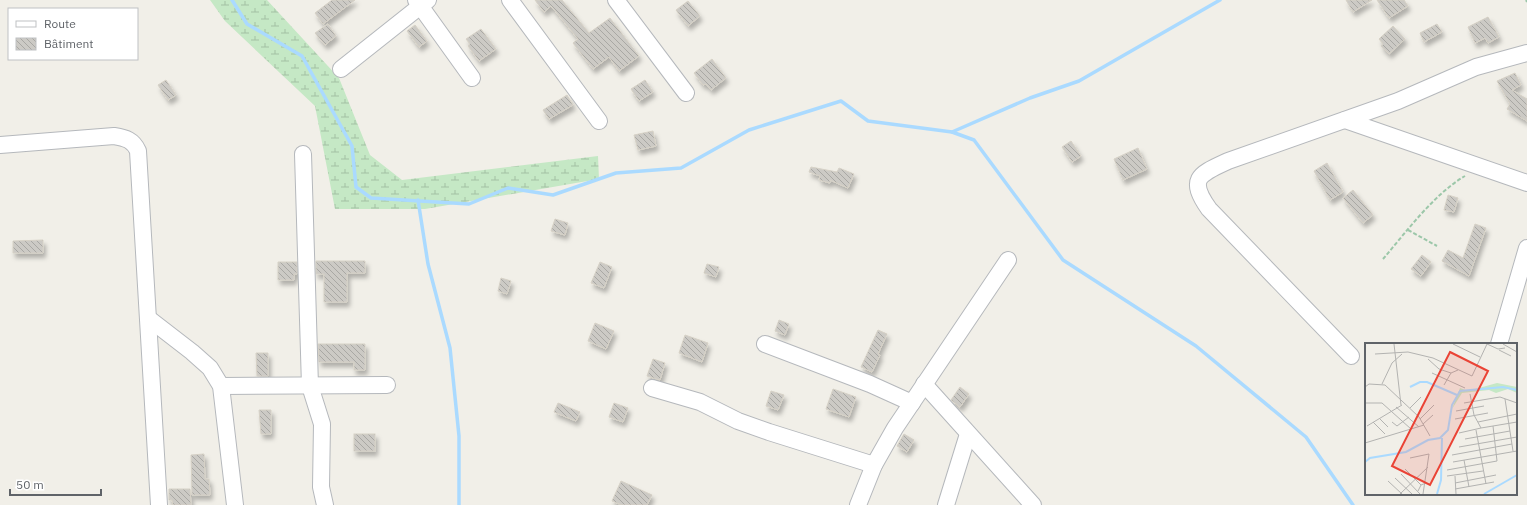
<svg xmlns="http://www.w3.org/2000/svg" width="1527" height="505" viewBox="0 0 1527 505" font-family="'IBM Plex Sans',sans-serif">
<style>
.wetland{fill:url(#wetland-marsh)}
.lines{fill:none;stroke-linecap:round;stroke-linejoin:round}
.stream{stroke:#aadaff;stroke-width:3.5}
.building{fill:url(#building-back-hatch);stroke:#d6d1c6;filter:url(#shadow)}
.minor-casing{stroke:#b5b8bc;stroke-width:18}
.path{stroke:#9cc7a9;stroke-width:2;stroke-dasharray:4 2;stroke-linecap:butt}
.minor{stroke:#fff;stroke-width:16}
.inset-river{fill:none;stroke:#aadaff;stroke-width:2}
.inset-road{fill:none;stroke:#b3b3b1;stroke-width:1}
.view{fill:#ea4335;fill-opacity:0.15;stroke:#ea4335;stroke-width:2}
.inset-edge{fill:none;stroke:#5f6368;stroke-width:2}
</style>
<defs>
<pattern id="wetland-marsh" width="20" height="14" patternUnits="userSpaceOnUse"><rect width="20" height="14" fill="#c5e8c5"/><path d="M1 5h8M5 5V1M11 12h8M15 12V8" fill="none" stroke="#a3c0a4"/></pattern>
<pattern id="building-back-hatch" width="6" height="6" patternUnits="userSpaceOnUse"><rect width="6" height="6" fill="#cccac5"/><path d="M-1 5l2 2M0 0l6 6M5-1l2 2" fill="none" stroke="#a9a8a4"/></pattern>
<filter id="shadow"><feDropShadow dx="2.5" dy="4.5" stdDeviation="2" flood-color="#0004"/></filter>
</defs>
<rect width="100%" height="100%" fill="#f1efe8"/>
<polygon class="wetland" points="210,0 267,0 339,78 370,155 402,180 598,156 599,179 425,209 335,209 315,106 225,21"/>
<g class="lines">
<g class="stream">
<polyline points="232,0 247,24 302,56 352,146 356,187 371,198 469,204 508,188 553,195 616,173 681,168 749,130 841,101 868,121 952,132 974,140 1063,260 1196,346 1306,437 1353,505"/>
<polyline points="952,132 1030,98 1079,81 1220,0"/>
<polyline points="418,200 428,264 450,348 459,436 459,505"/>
</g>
</g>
<g class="building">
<polygon points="332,0 355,0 323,24 315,13"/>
<polygon points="535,0 562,0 589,33 610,18 639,56 619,71 609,57 593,69 573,43 578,39 551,6 544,12"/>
<polygon points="1346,0 1372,0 1353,12"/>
<polygon points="1377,0 1404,0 1408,6 1389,18"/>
<polygon points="688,1 700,16 688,26 676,10"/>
<polygon points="1488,17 1499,37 1488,43 1485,38 1475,43 1468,27"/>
<polygon points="328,24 336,36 325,45 315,33"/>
<polygon points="1437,24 1442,32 1424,42 1420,33"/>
<polygon points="415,25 427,41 419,47 407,31"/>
<polygon points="1393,26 1405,39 1389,54 1381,46 1383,44 1379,39"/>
<polygon points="481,29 496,49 479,61 468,46 470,44 466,39"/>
<polygon points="712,59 726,78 711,90 706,84 703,85 694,73"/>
<polygon points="1515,73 1521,85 1512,90 1527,99 1527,121 1507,109 1510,104 1497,81"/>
<polygon points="166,80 176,95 168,100 158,85"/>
<polygon points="645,80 653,92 639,101 631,89"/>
<polygon points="567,95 573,105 549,119 543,110"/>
<polygon points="653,131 656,146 638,150 634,135"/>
<polygon points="1071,141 1081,156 1072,162 1062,147"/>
<polygon points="1138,148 1147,169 1123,180 1114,159"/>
<polygon points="1327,163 1343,192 1330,200 1314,171"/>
<polygon points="811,167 837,172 839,168 854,174 848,188 830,180 830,183 819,180 820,176 809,172"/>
<polygon points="1353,190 1373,215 1363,223 1343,198"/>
<polygon points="1448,195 1458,198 1454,212 1444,210"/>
<polygon points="555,219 568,223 565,235 551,231"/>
<polygon points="1475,224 1486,228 1469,276 1442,261 1448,250 1463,258"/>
<polygon points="43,240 43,253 13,253 13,241"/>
<polygon points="1422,255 1431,262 1421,276 1411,269"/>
<polygon points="316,261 365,261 365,273 347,273 347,302 324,302 324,274 316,274"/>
<polygon points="278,262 297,262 297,274 294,274 294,280 278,280"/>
<polygon points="600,262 612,267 604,288 591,283"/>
<polygon points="707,264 719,267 716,277 704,273"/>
<polygon points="501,278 511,281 507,294 498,291"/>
<polygon points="779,320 789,324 785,335 775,331"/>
<polygon points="595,323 614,331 606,349 588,341"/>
<polygon points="878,330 887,334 878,354 880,355 872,372 861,367"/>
<polygon points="685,335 708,343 702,362 679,353"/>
<polygon points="318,344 365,344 365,370 354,370 354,362 319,362"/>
<polygon points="256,353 268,353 268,376 257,376"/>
<polygon points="653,359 665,363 660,380 647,376"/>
<polygon points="960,387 969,394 960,407 951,400"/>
<polygon points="833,389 856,397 849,417 826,409"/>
<polygon points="771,391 784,395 778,410 766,406"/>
<polygon points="558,403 580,412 576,421 554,412"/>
<polygon points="614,403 628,408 623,422 609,417"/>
<polygon points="259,410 271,410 271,434 261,434"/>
<rect x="354" y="434" width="21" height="17"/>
<polygon points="904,434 914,440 907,452 897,446"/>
<polygon points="204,454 205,479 209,479 210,495 192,495 191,455"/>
<polygon points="621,481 652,495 647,505 622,505 612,501"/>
<polygon points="169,489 190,489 191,505 173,505 172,500 169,500"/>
</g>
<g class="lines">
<defs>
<g id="minor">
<polyline points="416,0 472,78"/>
<polyline points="510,0 599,121"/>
<polyline points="616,0 686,93"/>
<polyline points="341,69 428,0"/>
<polyline points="1345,120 1527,183"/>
<path d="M 0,145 L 114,136 C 126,138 133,140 138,151 L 159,505"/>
<polyline points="303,154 310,386 322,424 321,487 325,505"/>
<polyline points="148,318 192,352 210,368 221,386 235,505"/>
<polyline points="765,344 870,384 912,403"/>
<polyline points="1499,344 1527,248"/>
<path d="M 1351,356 L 1209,209 C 1187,178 1200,174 1228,161 L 1398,101 L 1476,67 L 1527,53"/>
<polyline points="924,384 1033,505"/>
<polyline points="221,386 387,385"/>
<polyline points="652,388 700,402 738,421 769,432 874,465"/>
<polyline points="858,505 874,465 895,428 1008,260"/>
<polyline points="946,505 968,434"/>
</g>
</defs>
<use href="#minor" class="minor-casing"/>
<g class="path">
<polyline points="1526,0 1527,2"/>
<polyline points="1408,230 1437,246"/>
<path d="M 1383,259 C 1407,231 1434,194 1465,176"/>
</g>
<use href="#minor" class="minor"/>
</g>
<g transform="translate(1365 343)">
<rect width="152" height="152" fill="#f1efe8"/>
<path d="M 132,40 L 152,44 L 152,50 L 143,46 L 131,50 L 124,47 L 97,50 L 87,66 L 95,45 L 103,48 Z" fill="#c5e8c5"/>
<path class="inset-river" d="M 45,44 L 55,39 L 62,39 L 92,52M 0,119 L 5,115 L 41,109 L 63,97 L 75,95 L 83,87 L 87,62 L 95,48 L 138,44 L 152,47M 72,151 L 76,137 L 77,95M 119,151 L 152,132"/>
<path class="inset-road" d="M 29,1 L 36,62M 88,1 L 115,14M 138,1 L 152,9M 134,7 L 146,13M 10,11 L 43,9 L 68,15 L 107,33 L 122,1 L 133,6 L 140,5M 63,16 L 74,26 L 86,30 L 93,27M 67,30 L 100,45M 17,41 L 27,20 L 37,11M 79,42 L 86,30M 0,44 L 4,41 L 20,42 L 54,74 L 65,93M 105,51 L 109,72 L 116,85 L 152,79M 140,56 L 148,108M 0,60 L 17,60 L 46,86M 99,60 L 135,54 L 152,60M 31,64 L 54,84M 45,65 L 56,54M 91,68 L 119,63M 14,75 L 23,84M 55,76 L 69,62M 90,76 L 123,70M 8,79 L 20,91M 27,79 L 32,83 L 44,74M 113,79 L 152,71M 58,81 L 68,72M 2,83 L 37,62M 111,87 L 121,141M 94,90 L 116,85M 100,96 L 145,88M 0,100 L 59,82M 94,104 L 152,94M 87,112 L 147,101M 45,115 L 64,111 L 58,151M 99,117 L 104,144M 88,119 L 152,108M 40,126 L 56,142M 82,127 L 132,118 L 128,83M 36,131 L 55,151M 82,133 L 118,128M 90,133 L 91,151M 30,135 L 47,151M 23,138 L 37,151M 90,140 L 131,132M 90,146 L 129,139M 53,148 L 56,142 L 61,140M 35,151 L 63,124"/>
<path class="view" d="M 85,9 L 123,28 L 65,142 L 27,123 Z"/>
<rect width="152" height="152" class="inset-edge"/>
</g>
<rect x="8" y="8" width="130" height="52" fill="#ffffff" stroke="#bfc1c3"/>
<rect x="16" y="21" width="20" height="6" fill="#ffffff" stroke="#bfc1c3"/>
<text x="44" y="28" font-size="12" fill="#5f6368">Route</text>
<rect x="16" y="38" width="20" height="12" fill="url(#building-back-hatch)" stroke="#bfc1c3"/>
<text x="44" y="48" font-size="12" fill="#5f6368">Bâtiment</text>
<path d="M10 489v6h91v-6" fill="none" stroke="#5f6368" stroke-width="2"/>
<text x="16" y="489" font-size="12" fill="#5f6368" stroke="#ffffff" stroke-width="3" paint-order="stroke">50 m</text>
</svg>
